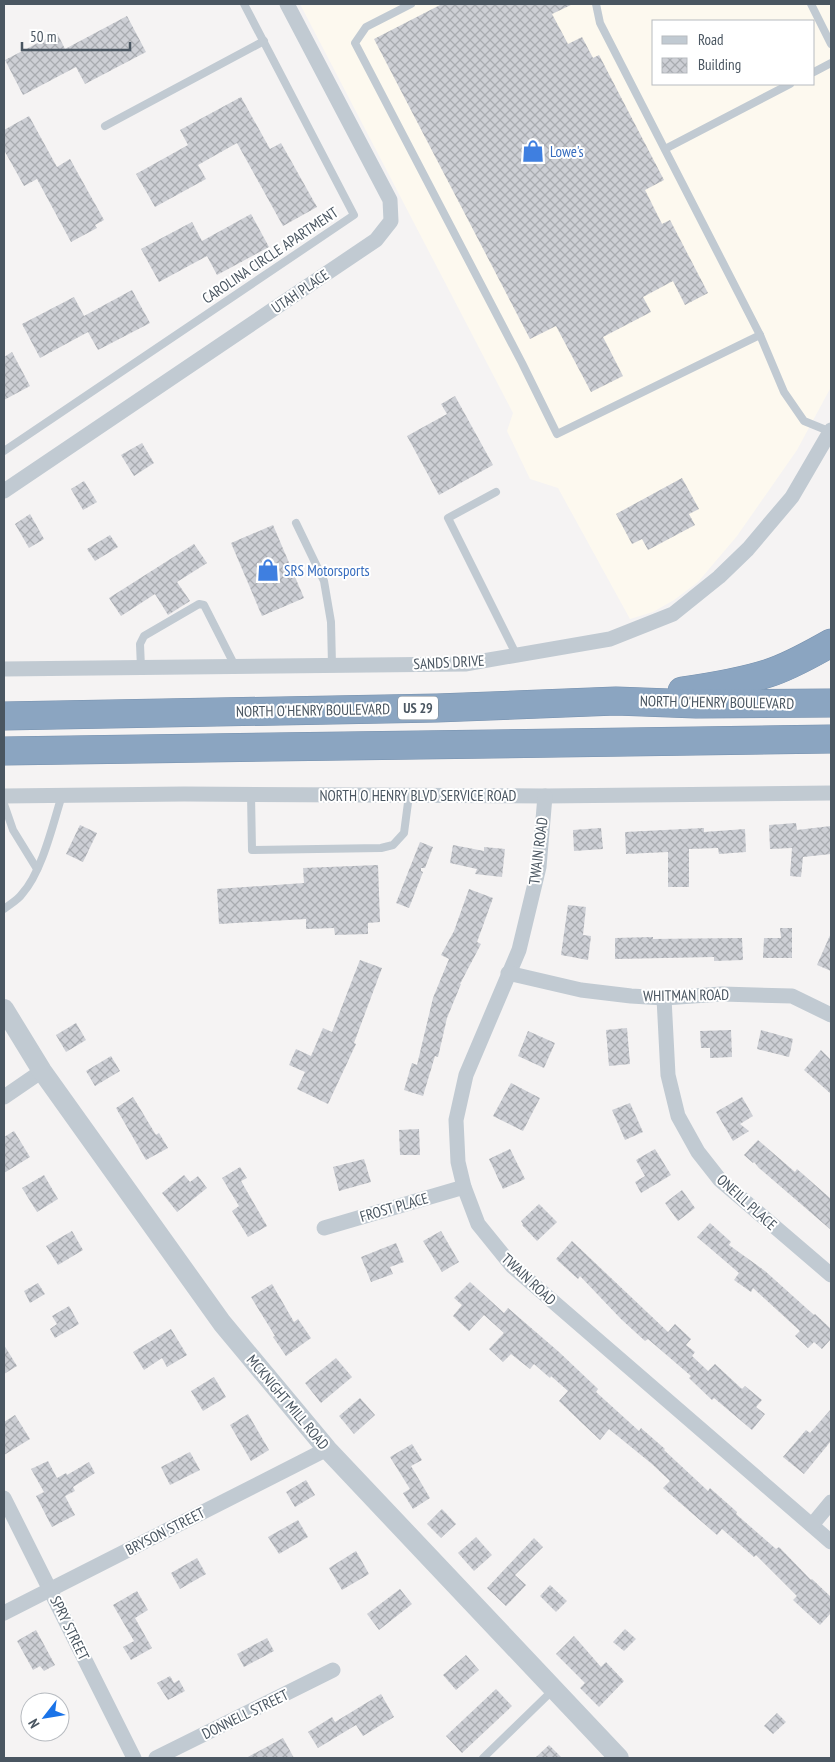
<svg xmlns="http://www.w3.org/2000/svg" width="835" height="1762" viewBox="0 0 835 1762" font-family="'PT Sans Narrow',sans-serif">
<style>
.commercial{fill:#fdf9ef;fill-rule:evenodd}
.building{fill:url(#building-cross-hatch)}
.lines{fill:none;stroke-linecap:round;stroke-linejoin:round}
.motorway-casing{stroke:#7690ad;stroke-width:29}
.service{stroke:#c1cad2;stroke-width:8}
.minor{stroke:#c1cad2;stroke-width:15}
.tertiary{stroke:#c1cad2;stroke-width:20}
.motorway{stroke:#8ba5c1;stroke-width:28}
.labels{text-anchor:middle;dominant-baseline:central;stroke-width:4;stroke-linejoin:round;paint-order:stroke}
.shield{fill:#fff;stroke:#808990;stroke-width:1}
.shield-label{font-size:14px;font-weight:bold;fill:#4a5661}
.shop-label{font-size:15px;fill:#366cbe;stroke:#fff;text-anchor:start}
.street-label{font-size:15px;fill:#4a5661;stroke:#fff}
</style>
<defs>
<pattern id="building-cross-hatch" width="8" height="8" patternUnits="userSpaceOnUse" patternTransform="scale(1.25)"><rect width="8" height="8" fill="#cdcfd5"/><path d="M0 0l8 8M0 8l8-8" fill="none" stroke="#a8abb0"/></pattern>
</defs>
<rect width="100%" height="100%" fill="#f5f3f3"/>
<path class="commercial" d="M 300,4 L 831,4 L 831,387 L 797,450 L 737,536 L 698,582 L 674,600 L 653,612 L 630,619 L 558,488 L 530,479 L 507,431 L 513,413 ZM 654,21 L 814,21 L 814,84 L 654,84 Z"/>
<g class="building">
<polygon points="442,4 573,4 552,14 568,44 582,37 593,58 599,55 664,180 645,190 662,224 670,220 708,293 685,305 673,281 643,297 651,312 603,337 623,376 591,392 556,326 530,339 374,39"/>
<polygon points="127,16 146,52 85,84 76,67 23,95 5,60 57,33 65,49"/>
<polygon points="241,97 270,149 281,143 317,207 283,226 237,143 198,165 206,179 155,207 136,174 188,145 180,130"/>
<polygon points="29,116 57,167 70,159 104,220 95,225 97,228 71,242 37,179 24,186 4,150 4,130"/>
<polygon points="251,214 269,247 217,275 207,256 159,282 141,249 192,222 202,241"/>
<polygon points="132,290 150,323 98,350 88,332 40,358 22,324 74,297 84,316"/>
<polygon points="12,352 30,386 4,400 4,357"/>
<polygon points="455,396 493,465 439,495 407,436 447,414 441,404"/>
<polygon points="142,443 154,463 134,476 121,455"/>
<polygon points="682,478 699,509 689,514 695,525 648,550 642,539 632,544 616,514"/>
<polygon points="84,481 97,502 83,510 71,489"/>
<polygon points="30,514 44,539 29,548 15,524"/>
<polygon points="273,525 304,598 262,616 231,543"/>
<polygon points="110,535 118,547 95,561 87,549"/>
<polygon points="194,544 207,563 177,582 190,601 168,615 155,594 121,616 109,598"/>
<polygon points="796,823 797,830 831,826 831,854 803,857 801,877 790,876 792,848 770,849 769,825"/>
<polygon points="80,825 97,833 83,862 66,854"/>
<polygon points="601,828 603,849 574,851 573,830"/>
<polygon points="704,828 704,832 745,829 746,852 719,854 718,848 689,849 689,887 668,887 668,852 626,854 625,832"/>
<polygon points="420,842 433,847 425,868 421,868 421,871 423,872 409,908 396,903"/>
<polygon points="453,845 484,851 484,847 505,849 502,877 475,874 477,869 450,863"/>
<polygon points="378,865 380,922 368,923 368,934 335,935 334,928 306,929 306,919 219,924 217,889 304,883 303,868"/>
<polygon points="469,889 493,898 477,942 481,944 460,984 461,984 447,1018 438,1057 435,1056 423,1096 404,1090 412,1063 417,1065 433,998 449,959 441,955 454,931"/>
<polygon points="568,905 586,907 583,935 591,936 588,960 561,955"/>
<polygon points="780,928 792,928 792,958 763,958 764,938 781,938"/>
<polygon points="831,933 831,971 817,965"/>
<polygon points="653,937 653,939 742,938 743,960 714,961 714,957 615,959 615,938"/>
<polygon points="360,960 382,968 354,1043 356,1044 328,1104 297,1089 305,1072 289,1065 296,1049 311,1056 323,1028 332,1032"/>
<polygon points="76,1023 86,1040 66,1052 56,1035"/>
<polygon points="627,1028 630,1064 609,1066 606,1030"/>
<polygon points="731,1030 732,1057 710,1058 710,1048 701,1048 700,1031"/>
<polygon points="761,1030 793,1039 789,1057 757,1049"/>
<polygon points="528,1031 555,1043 544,1068 518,1056"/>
<polygon points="821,1050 831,1060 831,1094 804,1070"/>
<polygon points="111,1056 120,1071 95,1086 86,1071"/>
<polygon points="511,1083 540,1098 523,1131 493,1116"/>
<polygon points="133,1097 156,1135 159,1133 168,1148 146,1160 116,1108"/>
<polygon points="742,1097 753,1116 740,1124 749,1131 733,1141 716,1112"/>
<polygon points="630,1103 643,1132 625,1140 612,1110"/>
<polygon points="419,1129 420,1155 400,1155 399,1130"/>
<polygon points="14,1131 30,1157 4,1173 4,1137"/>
<polygon points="758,1140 795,1172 797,1169 831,1199 831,1230 759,1168 754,1162 753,1163 744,1155"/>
<polygon points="510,1149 525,1179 503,1189 489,1159"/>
<polygon points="655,1149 671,1175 641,1193 635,1182 645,1176 636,1160"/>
<polygon points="364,1159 371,1182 339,1191 333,1167"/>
<polygon points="240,1167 247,1178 241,1181 267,1226 248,1237 232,1211 239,1206 222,1178"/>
<polygon points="44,1175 58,1199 37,1212 22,1188"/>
<polygon points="184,1175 190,1182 198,1176 207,1188 177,1212 162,1193"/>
<polygon points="682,1190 695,1208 678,1221 665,1203"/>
<polygon points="539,1204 557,1222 537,1241 522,1225 523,1224 521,1221"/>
<polygon points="710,1223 731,1242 729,1245 765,1271 814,1315 815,1314 831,1329 831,1339 822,1349 814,1342 808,1348 795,1336 800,1331 753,1288 751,1292 734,1280 739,1273 697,1237"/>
<polygon points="72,1231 83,1250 58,1265 46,1246"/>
<polygon points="441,1231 459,1262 442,1272 423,1241"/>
<polygon points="572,1241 668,1332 675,1324 691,1339 686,1345 695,1352 692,1356 708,1371 715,1364 742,1389 745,1386 762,1400 756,1407 765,1414 752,1430 714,1398 712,1400 689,1378 691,1376 648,1339 645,1341 621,1319 580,1276 578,1279 556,1259"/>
<polygon points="396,1243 404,1262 390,1267 393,1274 371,1282 361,1257"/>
<polygon points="470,1282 504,1313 508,1308 559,1352 598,1389 596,1392 639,1431 641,1428 665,1449 664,1450 708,1491 710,1488 737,1512 736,1514 776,1549 779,1547 811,1580 812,1579 831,1597 831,1613 820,1625 793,1600 797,1596 756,1555 754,1557 722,1529 717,1535 663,1488 670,1481 652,1464 609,1429 600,1440 583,1424 559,1401 568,1391 551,1376 550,1378 534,1364 530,1369 511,1354 503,1362 489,1349 504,1333 484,1315 469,1331 453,1316 462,1305 454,1298"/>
<polygon points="38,1283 45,1294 30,1303 24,1291"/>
<polygon points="272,1284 294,1322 298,1319 311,1338 286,1356 273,1337 275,1336 251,1297"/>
<polygon points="69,1306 79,1324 55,1338 50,1329 57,1324 52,1316"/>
<polygon points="171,1329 187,1355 167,1367 162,1358 144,1370 133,1352"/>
<polygon points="4,1345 17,1366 4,1374"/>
<polygon points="336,1358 352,1377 321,1403 305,1383"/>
<polygon points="214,1377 226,1397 203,1411 191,1391"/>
<polygon points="360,1398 375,1415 354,1434 339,1416"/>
<polygon points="831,1409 831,1441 804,1474 783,1457 806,1430 810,1433"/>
<polygon points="248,1414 269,1450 251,1461 230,1425"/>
<polygon points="15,1415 30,1439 4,1455 4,1422"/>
<polygon points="412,1444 422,1460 411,1466 430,1498 413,1509 403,1493 410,1489 390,1457"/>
<polygon points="190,1452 200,1470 170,1485 161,1467"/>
<polygon points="48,1461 57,1478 66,1473 67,1475 89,1462 95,1473 73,1487 75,1491 65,1496 75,1515 52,1527 36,1496 44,1492 31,1469"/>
<polygon points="306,1480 315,1495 295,1507 286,1492"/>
<polygon points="442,1509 456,1524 441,1538 427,1524"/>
<polygon points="298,1520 308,1537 279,1554 268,1537"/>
<polygon points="476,1537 492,1555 474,1571 458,1553"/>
<polygon points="534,1538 543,1547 515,1575 526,1585 506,1606 487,1588"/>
<polygon points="356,1551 369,1574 342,1590 329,1568"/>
<polygon points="197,1558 206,1574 180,1589 171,1573"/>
<polygon points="550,1585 567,1601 556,1612 540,1596"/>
<polygon points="400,1589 412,1604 379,1630 367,1614"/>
<polygon points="137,1591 148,1610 135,1618 152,1648 131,1660 123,1647 134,1641 113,1605"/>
<polygon points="625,1629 636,1639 624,1651 613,1642"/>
<polygon points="36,1630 55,1665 44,1671 40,1666 33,1670 17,1641"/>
<polygon points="574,1636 601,1667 606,1662 624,1681 599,1707 580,1688 585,1683 556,1654"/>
<polygon points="267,1638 274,1651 244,1667 237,1654"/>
<polygon points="466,1655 479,1670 456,1690 443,1675"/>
<polygon points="170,1676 174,1683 179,1680 185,1691 168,1700 157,1683"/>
<polygon points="496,1689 512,1706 462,1753 446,1736"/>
<polygon points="381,1694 394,1717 363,1736 356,1725 318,1748 308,1732 332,1717 335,1722"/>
<polygon points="777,1713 786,1722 773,1734 764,1726"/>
<polygon points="283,1738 294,1758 246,1758"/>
<polygon points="549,1745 562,1758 535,1758"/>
</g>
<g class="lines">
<defs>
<g id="motorway">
<path d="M 682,691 C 710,687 741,682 769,673 C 791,666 811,654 831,643"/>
<polyline points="4,716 437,708 616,701 696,704 831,703"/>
<polyline points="4,751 831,739"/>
</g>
</defs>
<use href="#motorway" class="motorway-casing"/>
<g class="service">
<polyline points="411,4 366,27 355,43 522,363 557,434 760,335"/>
<polyline points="596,4 600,23 760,335 784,392 804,421 831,432"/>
<polyline points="811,4 831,44"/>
<polyline points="814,72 831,63"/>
<polyline points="105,126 264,41"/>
<polyline points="665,149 790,84"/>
<polyline points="4,451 354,215 244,4"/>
<polyline points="496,492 448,518 517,656"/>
<polyline points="296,523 324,581 331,622 332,665"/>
<polyline points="141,668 140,644 144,636 199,604 204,605 235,666"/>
<polyline points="251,794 252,850 381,848 393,845 404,833 409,795"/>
<polyline points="4,804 13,830 37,869"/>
<path d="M 4,909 C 10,904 18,900 22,894 C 42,872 53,824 62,795"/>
<polyline points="483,1758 553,1690"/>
</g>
<g class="minor">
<polyline points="4,491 376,240 391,221 390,200 287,4"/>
<polyline points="4,669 465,664 610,639 673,614 719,577 748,549 792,497 831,430"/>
<polyline points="4,796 184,794 545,796 831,793"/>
<polyline points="545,796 539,867 519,950 466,1075 456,1120 458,1162 464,1187 478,1224 512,1266 831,1542"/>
<polyline points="508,973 581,990 631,996 664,998 722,994 792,996 831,1015"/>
<polyline points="664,998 668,1075 678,1116 698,1152 720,1180 831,1275"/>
<polyline points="4,1097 42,1071"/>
<polyline points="324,1228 464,1187"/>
<polyline points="4,1498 134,1758"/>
<polyline points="812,1525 831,1502"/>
<polyline points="4,1613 327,1449"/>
<polyline points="156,1758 333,1670"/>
</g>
<polyline class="tertiary" points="4,1009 42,1071 222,1323 327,1449 619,1758"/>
<use href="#motorway" class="motorway"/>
</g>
<defs>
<symbol id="shop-bare" viewBox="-9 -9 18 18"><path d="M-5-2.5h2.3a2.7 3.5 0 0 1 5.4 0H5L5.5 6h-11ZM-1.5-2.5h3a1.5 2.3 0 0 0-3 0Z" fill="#3f7fe0" stroke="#fff" stroke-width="2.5" paint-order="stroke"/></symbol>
</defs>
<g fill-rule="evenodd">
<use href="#shop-bare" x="517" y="135" width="32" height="32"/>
<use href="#shop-bare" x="252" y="554" width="32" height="32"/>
</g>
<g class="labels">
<rect class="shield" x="398" y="696.5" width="40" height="23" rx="4"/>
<g class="shield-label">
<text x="418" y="708">US 29</text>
</g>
<g class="shop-label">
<text x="550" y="151">Lowe's</text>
<text x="284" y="570">SRS Motorsports</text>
</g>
<g class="street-label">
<text transform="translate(270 255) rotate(-34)">CAROLINA CIRCLE APARTMENT</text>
<text transform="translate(300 291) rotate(-34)">UTAH PLACE</text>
<text transform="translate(449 662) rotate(-3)">SANDS DRIVE</text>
<text transform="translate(717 702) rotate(1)">NORTH O'HENRY BOULEVARD</text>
<text transform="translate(313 710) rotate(-1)">NORTH O'HENRY BOULEVARD</text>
<text x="418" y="795">NORTH O HENRY BLVD SERVICE ROAD</text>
<text transform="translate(538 851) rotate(-83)">TWAIN ROAD</text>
<text transform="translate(686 995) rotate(-1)">WHITMAN ROAD</text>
<text transform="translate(747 1202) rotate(42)">ONEILL PLACE</text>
<text transform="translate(394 1207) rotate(-16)">FROST PLACE</text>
<text transform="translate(529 1279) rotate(43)">TWAIN ROAD</text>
<text transform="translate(288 1402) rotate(50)">MCKNIGHT MILL ROAD</text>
<text transform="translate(165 1531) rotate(-27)">BRYSON STREET</text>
<text transform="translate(70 1628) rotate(64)">SPRY STREET</text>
<text transform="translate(245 1714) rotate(-26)">DONNELL STREET</text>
</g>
</g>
<rect width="835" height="1762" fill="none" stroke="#4a5661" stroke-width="10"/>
<rect x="652" y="20" width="162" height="65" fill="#ffffff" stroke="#b7bbc0"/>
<rect x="662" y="36" width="25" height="8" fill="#c1cad2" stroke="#b7bbc0"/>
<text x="698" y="45" font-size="15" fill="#4a5661">Road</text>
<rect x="662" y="58" width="25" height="15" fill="url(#building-cross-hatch)" stroke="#b7bbc0"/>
<text x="698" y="70" font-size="15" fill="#4a5661">Building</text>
<g transform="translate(45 1717) rotate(239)"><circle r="24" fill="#ffffff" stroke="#b7bbc0"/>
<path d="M0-4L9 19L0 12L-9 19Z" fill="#1a73e8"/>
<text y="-8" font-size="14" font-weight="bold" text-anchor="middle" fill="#4a5661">N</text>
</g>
<path d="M22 42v8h108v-8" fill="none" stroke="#4a5661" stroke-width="2.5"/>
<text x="30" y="42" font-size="15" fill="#4a5661" stroke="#ffffff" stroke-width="4" paint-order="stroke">50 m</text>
</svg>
